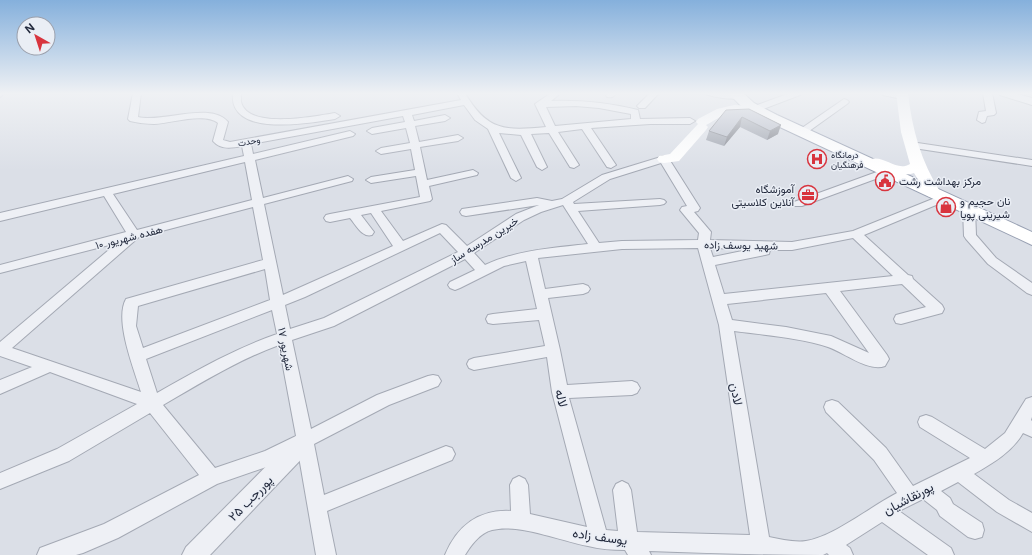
<svg xmlns="http://www.w3.org/2000/svg" width="1032" height="555" viewBox="0 0 1032 555" font-family="Inter,Vazirmatn,sans-serif">
<style>
.lines{fill:none;stroke-linecap:round;stroke-linejoin:round}
.minor-casing{stroke:#a4a9b4;stroke-width:2}
.tertiary-casing{stroke:#a4a9b4;stroke-width:2}
.primary-casing{stroke:#99a1b3;stroke-width:2}
.minor{fill:#eef0f5;fill-rule:evenodd}
.tertiary{fill:#eef0f5;fill-rule:evenodd}
.secondary{fill:#fff;fill-rule:evenodd}
.primary{fill:#fff;fill-rule:evenodd}
.wall{fill:#9ea3ae}
.shaded-wall{fill:#81848d}
.building{fill:#b8bdca;stroke:#81848d}
.labels{text-anchor:middle;dominant-baseline:central;stroke-width:3;stroke-linejoin:round;paint-order:stroke}
.far-street-label{font-size:9px;fill:#242b3e;stroke:#eaeef5}
.far-poi-label{font-size:9px;fill:#242b3e;stroke:#eaeef5;text-anchor:start}
.poi-label{font-size:11px;fill:#242b3e;stroke:#eaeef5;text-anchor:start}
.street-label{font-size:11px;fill:#242b3e;stroke:#eaeef5}
.near-street-label{font-size:13px;fill:#242b3e;stroke:#eaeef5}
</style>
<rect width="100%" height="100%" fill="#dbdfe7"/>
<g class="lines">
<defs>
<g id="minor">
<polygon points="0,93 5,93 0,97"/>
<path d="M 133,93 L 141,93 L 138,117 C 162,123 211,101 228,122 L 223,140 L 230,142 L 461,100 L 457,93 L 465,93 C 487,131 505,131 546,127 L 535,104 L 551,93 L 561,93 L 551,101 C 581,100 609,103 638,110 L 640,119 L 690,118 L 695,121 L 690,124 L 650,124 L 591,128 L 616,165 L 611,168 L 607,167 L 582,129 L 558,132 L 579,165 L 574,168 L 570,167 L 549,133 L 531,134 L 547,167 L 542,170 L 537,167 L 521,135 L 499,133 L 521,178 L 516,181 L 511,178 L 488,129 L 475,120 L 464,105 L 412,115 L 414,121 L 445,115 L 450,118 L 445,121 L 415,126 L 419,142 L 458,135 L 463,138 L 458,141 L 420,147 L 427,180 L 473,170 L 478,173 L 477,175 L 429,186 L 432,199 L 430,201 L 381,211 L 403,241 L 442,224 L 446,225 L 467,246 L 516,214 L 539,205 L 466,216 L 462,215 L 460,212 L 462,209 L 537,198 L 552,201 L 562,199 L 602,175 L 664,156 L 669,159 L 700,208 L 698,211 L 694,212 L 711,232 L 710,240 L 792,242 L 853,231 L 940,196 L 948,196 L 950,198 L 948,200 L 864,235 L 908,275 L 912,276 L 913,279 L 942,305 L 944,309 L 942,313 L 901,324 L 896,323 L 894,319 L 896,315 L 926,307 L 902,284 L 840,291 L 887,355 L 889,359 L 885,366 C 868,372 845,353 828,347 C 801,338 763,335 734,331 L 769,537 C 781,539 794,543 806,541 C 833,537 870,507 897,493 L 874,460 L 826,412 L 824,407 L 826,402 L 832,400 L 838,402 L 886,448 L 913,486 L 970,458 L 920,427 L 918,422 L 920,417 L 926,415 L 932,417 L 985,449 L 1005,433 L 1026,399 L 1032,397 L 1032,417 L 1031,420 L 1032,421 L 1032,437 L 1023,433 C 1012,452 993,463 974,474 L 1009,500 L 1032,513 L 1032,532 L 997,512 L 958,482 L 941,491 L 950,498 L 953,504 L 982,523 L 984,530 L 982,537 L 975,539 L 968,537 L 940,516 L 937,510 L 923,499 L 899,511 L 951,548 L 954,555 L 928,555 L 882,522 L 846,545 L 850,548 L 853,555 L 829,555 L 827,553 L 823,555 C 765,555 707,553 649,551 L 651,555 L 628,555 L 625,550 C 612,550 600,549 588,546 C 561,541 518,523 492,530 C 480,533 471,545 465,555 L 445,555 C 457,526 479,509 511,511 L 510,485 L 513,479 L 519,476 L 525,479 L 528,485 L 530,514 L 587,527 L 552,392 L 547,357 L 474,370 L 469,368 L 467,364 L 469,360 L 474,358 L 545,346 L 539,320 L 493,324 L 488,323 L 486,319 L 488,315 L 493,314 L 537,309 L 526,261 L 504,266 L 460,288 L 455,290 L 450,288 L 448,285 L 450,282 L 475,270 L 465,259 L 334,326 L 292,340 L 311,429 L 377,395 L 428,376 L 433,375 L 438,376 L 441,381 L 438,386 L 389,405 L 314,444 L 324,495 L 446,446 L 452,448 L 455,454 L 452,460 L 327,511 L 336,555 L 316,555 L 298,451 L 275,464 L 217,484 L 118,538 L 83,553 L 76,555 L 37,555 L 40,548 L 104,524 L 199,475 L 150,413 L 69,461 L 0,489 L 0,473 L 57,449 L 137,404 L 50,372 L 0,394 L 0,380 L 32,367 L 0,356 L 0,342 L 117,243 L 0,273 L 0,265 L 126,232 L 104,196 L 0,221 L 0,213 L 244,156 L 242,146 C 232,148 221,150 213,141 L 218,123 C 205,112 171,123 154,124 C 146,124 138,123 130,121 L 128,119 ZM 576,106 L 599,108 L 631,114 L 631,119 L 555,126 L 546,107 ZM 403,116 L 405,122 L 372,128 L 367,131 L 372,134 L 406,128 L 410,143 L 381,148 L 376,151 L 381,154 L 411,149 L 415,170 L 371,177 L 366,180 L 371,183 L 416,176 L 420,197 L 330,214 L 326,215 L 324,218 L 326,221 L 330,222 L 350,218 C 356,225 362,238 372,235 L 374,232 L 361,215 L 371,213 L 393,246 L 283,295 L 264,204 L 352,181 L 353,179 L 348,176 L 263,198 L 255,160 L 353,136 L 355,134 L 350,131 L 253,154 L 251,144 ZM 245,162 L 252,200 L 137,230 L 113,194 ZM 661,163 L 687,206 L 682,207 L 680,210 L 699,233 L 698,240 L 622,241 L 599,243 L 578,211 L 660,205 L 664,204 L 666,202 L 664,200 L 660,199 L 574,204 L 573,202 L 610,179 ZM 563,205 L 588,244 C 553,248 517,250 485,265 L 474,253 L 524,220 L 541,212 ZM 253,207 L 263,260 L 126,299 C 114,320 134,369 141,392 L 12,348 L 139,237 ZM 440,233 L 458,252 L 324,318 L 290,329 L 285,305 L 305,297 ZM 853,238 L 893,276 L 724,294 L 715,265 L 765,255 L 769,254 L 770,250 L 792,250 ZM 698,248 L 719,325 L 750,535 L 637,532 L 631,490 L 628,484 L 622,481 L 616,484 L 613,490 L 618,531 L 606,530 L 569,398 L 632,395 L 637,393 L 640,388 L 637,383 L 632,381 L 567,385 L 560,350 L 548,298 L 583,294 L 588,292 L 590,289 L 588,286 L 583,284 L 545,289 L 538,258 L 622,249 ZM 710,248 L 752,249 L 713,257 ZM 265,269 L 270,300 L 143,348 L 136,326 L 138,306 ZM 826,293 L 869,353 L 831,336 L 786,327 L 732,320 L 727,304 ZM 272,310 L 277,334 C 234,349 196,371 157,393 L 146,359 ZM 279,345 L 296,436 L 265,451 L 215,468 L 163,405 C 201,383 238,360 279,345 Z"/>
<path d="M 233,93 L 241,93 C 241,96 241,99 241,102 C 248,130 316,116 335,113 L 340,116 L 335,119 C 310,123 228,138 233,93 Z"/>
<path d="M 607,93 L 616,93 C 614,97 612,98 607,97 L 606,95 Z"/>
<polygon points="650,93 659,93 645,108 639,108 637,106"/>
<path d="M 705,93 L 726,93 L 741,95 L 742,97 C 738,101 708,97 705,93 Z"/>
<polygon points="790,93 801,93 800,95 758,111 755,112 750,109 752,107"/>
<polygon points="882,93 905,94 906,96 902,99 883,95"/>
<polygon points="983,93 992,93 996,113 994,115 987,116 985,122 982,123 977,120 979,112 986,111"/>
<polygon points="844,99 847,100 849,102 847,104 805,134 799,134 797,132 799,130"/>
<polygon points="911,142 1032,160 1032,166 907,147 906,145"/>
<polygon points="885,169 890,172 889,174 802,206 794,206 792,204 794,202"/>
<polygon points="969,206 973,207 975,210 976,235 996,258 1032,283 1032,295 1027,293 988,264 966,239 964,236 963,210 965,207"/>
</g>
<g id="tertiary">
<polygon points="999,93 1014,93 1032,98 1032,105 1000,95"/>
<polygon points="305,432 312,434 315,441 312,448 210,555 182,555 186,547 298,434"/>
</g>
<polygon id="primary" points="728,93 743,93 754,103 777,115 1032,232 1032,245 767,121 744,109"/>
</defs>
<use href="#minor" class="minor-casing"/>
<use href="#tertiary" class="tertiary-casing"/>
<use href="#primary" class="primary-casing"/>
<use href="#minor" class="minor"/>
<use href="#tertiary" class="tertiary"/>
<g class="secondary">
<path d="M 896,93 L 908,93 C 912,129 921,162 941,193 L 938,196 L 933,198 L 928,196 L 914,173 C 902,177 878,173 870,162 L 872,159 C 885,156 897,172 910,164 L 901,132 Z"/>
<path d="M 734,105 L 759,106 L 761,109 L 759,112 C 750,114 740,112 730,114 C 721,115 714,121 706,125 L 708,127 L 706,130 L 679,161 L 664,163 L 659,162 L 657,159 L 659,156 L 670,154 L 698,124 L 696,122 L 698,119 L 717,109 Z"/>
</g>
<use href="#primary" class="primary"/>
</g>
<polygon class="wall" points="749,109 778,134 767,140 740,127 724,146 706,140 709,131"/>
<g class="shaded-wall">
<polygon points="742,117 740,127 724,146 727,137"/>
<polygon points="781,125 778,134 767,140 770,131"/>
</g>
<polygon class="building" points="749,109 781,125 770,131 742,117 727,137 709,131 726,110"/>
<linearGradient id="sky" x2="0" y2="1"><stop stop-color="#85b0dc"/><stop offset="0.55" stop-color="#eff1f4"/><stop offset="1" stop-color="#eff1f4" stop-opacity="0"/></linearGradient>
<rect width="1032" height="170" fill="url(#sky)"/>
<defs>
<symbol id="hospital-ring" viewBox="-11 -11 22 22"><circle r="9.5" fill="#eaeef5" stroke="#d8343e" stroke-width="1.5"/><path d="M-5-5h3v3.5h4V-5h3V5h-3V1.5h-4V5h-3Z" fill="#d8343e"/></symbol>
<symbol id="civic-ring" viewBox="-11 -11 22 22"><circle r="9.5" fill="#eaeef5" stroke="#d8343e" stroke-width="1.5"/><path d="M-.6-6.5H3V-4.5H.6V-3L4-1V1h2V6H-6V1h2V-1L-.6-3ZM-1.2 2.5V6h2.4V2.5Z" fill="#d8343e"/></symbol>
<symbol id="office-ring" viewBox="-11 -11 22 22"><circle r="9.5" fill="#eaeef5" stroke="#d8343e" stroke-width="1.5"/><path d="M-6-3h4V-5.5h4V-3h4V5H-6ZM-1-4.5V-3h2v-1.5ZM-6 0V1H6V0Z" fill="#d8343e"/></symbol>
<symbol id="shop-ring" viewBox="-11 -11 22 22"><circle r="9.5" fill="#eaeef5" stroke="#d8343e" stroke-width="1.5"/><path d="M-5-2.5h2.3a2.7 3.5 0 0 1 5.4 0H5L5.5 6h-11ZM-1.5-2.5h3a1.5 2.3 0 0 0-3 0Z" fill="#d8343e"/></symbol>
</defs>
<g fill-rule="evenodd">
<use href="#hospital-ring" x="806" y="148" width="22" height="22"/>
<use href="#civic-ring" x="874" y="170" width="22" height="22"/>
<use href="#office-ring" x="797" y="184" width="22" height="22"/>
<use href="#shop-ring" x="935" y="196" width="22" height="22"/>
</g>
<g class="labels">
<g class="far-street-label">
<text transform="translate(249 141) rotate(-10)">وحدت</text>
</g>
<g class="far-poi-label">
<text x="831" y="154">درمانگاه<tspan x="831" dy="10">فرهنگیان</tspan></text>
</g>
<g class="poi-label">
<text x="899" y="181">مرکز بهداشت رشت</text>
<text x="794" y="189" text-anchor="end">آموزشگاه<tspan x="794" dy="13">آنلاین کلاسیتی</tspan></text>
<text x="960" y="201">نان حجیم و<tspan x="960" dy="13">شیرینی پویا</tspan></text>
</g>
<g class="street-label">
<text transform="translate(129 237) rotate(-14)">هفده شهریور ۱۰</text>
<text transform="translate(484 240) rotate(-32)">خیرین مدرسه ساز</text>
<text transform="translate(741 245) rotate(1)">شهید یوسف زاده</text>
<text transform="translate(286 349) rotate(79)">۱۷ شهریور</text>
</g>
<g class="near-street-label">
<text transform="translate(737 394) rotate(81)">لادن</text>
<text transform="translate(562 398) rotate(77)">لاله</text>
<text transform="translate(250 498) rotate(-46)">پوررجب ۲۵</text>
<text transform="translate(908 498) rotate(-28)">پورنقاشیان</text>
<text transform="translate(600 536) rotate(8)">یوسف زاده</text>
</g>
</g>
<g transform="translate(36 36) rotate(321)"><circle r="19" fill="#eaeef5" stroke="#9ba0ac"/>
<path d="M0-3L7 15L0 10L-7 15Z" fill="#d8343e"/>
<text y="-6" font-size="11" font-weight="bold" text-anchor="middle" fill="#242b3e">N</text>
</g>
</svg>
